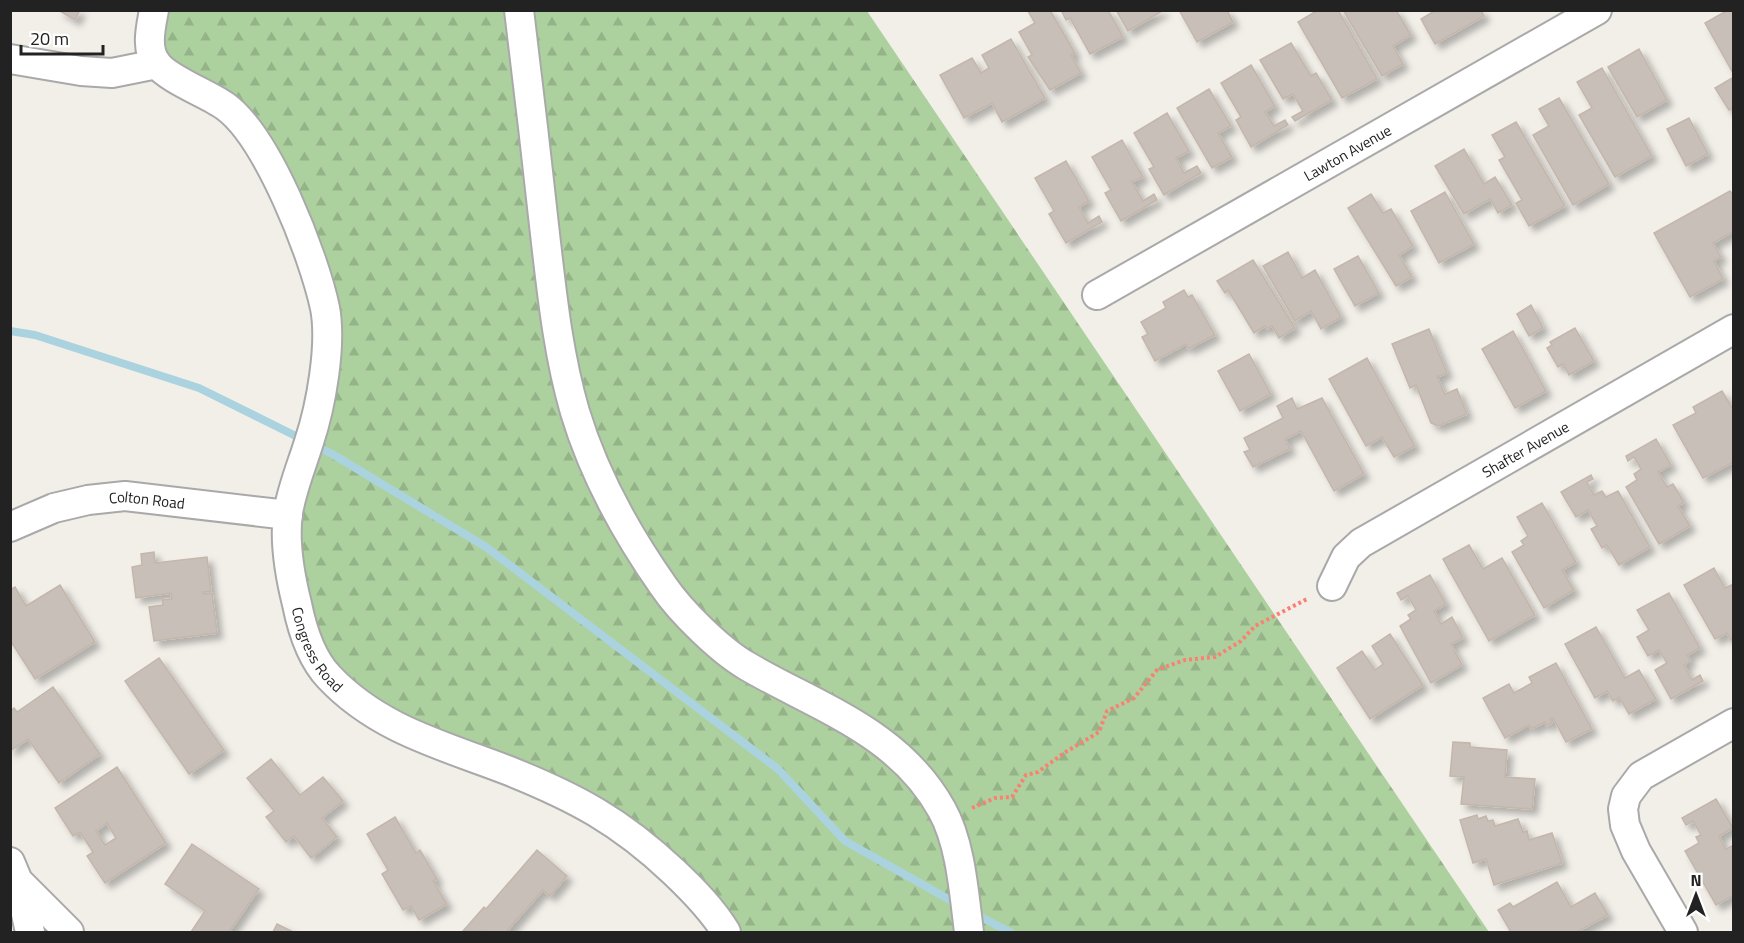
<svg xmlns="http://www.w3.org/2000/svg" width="1744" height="943" viewBox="0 0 1744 943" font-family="'Titillium Web',sans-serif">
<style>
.forest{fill:url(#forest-firs)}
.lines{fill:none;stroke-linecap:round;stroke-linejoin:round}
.stream{stroke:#aad3df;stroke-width:8}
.building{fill:#c7bfb8;stroke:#c4b6ab;stroke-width:1.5;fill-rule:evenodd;filter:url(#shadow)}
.minor-casing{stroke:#a9a9a9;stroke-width:32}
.path{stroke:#fa8072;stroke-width:4;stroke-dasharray:3 3;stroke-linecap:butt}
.minor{stroke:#fff;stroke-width:28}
.labels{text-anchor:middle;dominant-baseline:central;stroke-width:4.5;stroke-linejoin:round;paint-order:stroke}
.street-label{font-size:15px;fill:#222;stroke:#fff}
</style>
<defs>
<pattern id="forest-firs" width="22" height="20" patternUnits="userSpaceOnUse" patternTransform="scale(1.5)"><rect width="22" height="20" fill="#add19e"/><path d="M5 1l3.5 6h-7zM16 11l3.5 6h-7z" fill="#95b388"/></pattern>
<filter id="shadow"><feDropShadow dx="5.5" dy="5.5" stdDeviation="3" flood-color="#0004"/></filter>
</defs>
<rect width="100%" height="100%" fill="#f2efe9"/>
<polygon class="forest" points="154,11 867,11 1489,932 726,932 694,892 508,771 325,673 290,575 327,339 267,160 177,79 151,28"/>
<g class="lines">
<g class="stream">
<polyline points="10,331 35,335 199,388 334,455 486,547 778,769 845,841 959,905"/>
<polyline points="973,913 1010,932"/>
</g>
</g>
<g class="building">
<polygon points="58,10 80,10 75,20"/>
<polygon points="1030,10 1050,10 1075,53 1071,55 1081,73 1050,90 1028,57 1032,55 1019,32 1035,23 1028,11"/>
<polygon points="1061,10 1108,10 1123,37 1090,54 1070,18 1066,20"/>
<polygon points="1116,10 1164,10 1128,31"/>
<polygon points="1179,10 1227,10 1233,22 1197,42"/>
<polygon points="1318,10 1338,10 1377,79 1342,98 1298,22"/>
<polygon points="1343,10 1396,10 1411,35 1393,46 1403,64 1382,76"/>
<polygon points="1436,10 1481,10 1484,16 1435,44 1421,19"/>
<polygon points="1728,10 1734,10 1733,73 1705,23"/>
<polygon points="1011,39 1045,98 1002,122 992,103 964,118 940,75 972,58 981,73 989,68 982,55"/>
<polygon points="1291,43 1311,76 1316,73 1332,100 1295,121 1292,117 1303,111 1293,94 1283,99 1260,60"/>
<polygon points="1639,49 1667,100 1637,117 1608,67"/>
<polygon points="1251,65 1275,106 1265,112 1274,126 1285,120 1288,125 1251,147 1236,120 1241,117 1221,83"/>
<polygon points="1602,68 1652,156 1615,177 1579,115 1592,108 1577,82"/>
<polygon points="1732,78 1734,108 1729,110 1715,88"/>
<polygon points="1209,89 1231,126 1218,133 1232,157 1212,168 1177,108"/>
<polygon points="1559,98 1609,184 1573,205 1533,135 1549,126 1539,109"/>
<polygon points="1167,113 1189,151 1176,158 1184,173 1197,166 1201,173 1164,195 1149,169 1154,167 1134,133"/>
<polygon points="1689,118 1708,154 1686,166 1667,129"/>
<polygon points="1516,122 1565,206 1529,226 1516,203 1522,200 1499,160 1505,157 1492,135"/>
<polygon points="1122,140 1143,177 1132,182 1143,201 1154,194 1157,200 1121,221 1105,193 1111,190 1092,157"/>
<polygon points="1464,149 1484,184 1495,177 1512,205 1498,213 1490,199 1464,214 1435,166"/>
<polygon points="1066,161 1089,201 1079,207 1088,223 1099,216 1102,222 1066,243 1049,214 1054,211 1035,178"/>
<polygon points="1730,191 1734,196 1734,231 1713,243 1721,257 1714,261 1723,279 1690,297 1654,233"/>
<polygon points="1445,192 1474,244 1439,263 1411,211"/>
<polygon points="1371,194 1383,213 1391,209 1413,246 1399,255 1412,277 1396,286 1348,208"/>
<polygon points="1288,252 1302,278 1315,270 1341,317 1321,329 1311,311 1295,321 1263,266"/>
<polygon points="1358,256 1379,293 1355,306 1334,269"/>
<polygon points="1253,260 1295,328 1279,338 1272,326 1267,329 1265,326 1254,333 1228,290 1225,293 1217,281"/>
<polygon points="1184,290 1188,297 1192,295 1215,335 1188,349 1186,344 1155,361 1142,337 1148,334 1141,322 1166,308 1163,302"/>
<polygon points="1531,305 1543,328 1529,336 1517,314"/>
<polygon points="1575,328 1594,361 1569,375 1563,364 1558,367 1547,348 1552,345 1550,342"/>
<polygon points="1429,329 1447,373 1437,377 1445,394 1457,389 1467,414 1438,426 1431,423 1416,385 1410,388 1392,344"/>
<polygon points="1513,331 1546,391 1515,408 1482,349"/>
<polygon points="1249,354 1271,394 1240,411 1218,371"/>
<polygon points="1367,358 1415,446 1394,457 1382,437 1366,446 1329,379"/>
<polygon points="1722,391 1734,411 1734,462 1703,478 1673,425 1696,413 1693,407"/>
<polygon points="1292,398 1297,409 1322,398 1364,474 1334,491 1301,431 1285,439 1290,449 1253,467 1244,452 1250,450 1244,438 1283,418 1277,406"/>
<polygon points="1656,439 1671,465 1658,472 1667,487 1673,484 1684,502 1678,506 1690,526 1659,544 1626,487 1637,480 1634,474 1641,469 1634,457 1628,461 1626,456"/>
<polygon points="1591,475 1593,479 1587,482 1594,495 1602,491 1606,497 1618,491 1650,547 1619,565 1607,545 1602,548 1591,529 1597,526 1588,510 1576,517 1561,492"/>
<polygon points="1542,503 1576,562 1562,570 1574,590 1544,608 1512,552 1524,545 1521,541 1528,536 1517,517"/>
<polygon points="1469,545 1483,569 1502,558 1535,615 1489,641 1443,559"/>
<polygon points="154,552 155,563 207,557 211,591 203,592 204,594 212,593 217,633 154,641 149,607 163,605 162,600 172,599 171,593 136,598 132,567 142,565 141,554"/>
<polygon points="1714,568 1725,588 1734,584 1734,639 1731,640 1727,633 1715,639 1684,585"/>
<polygon points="1430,575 1446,604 1434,611 1441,624 1452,617 1463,638 1451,644 1462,665 1431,683 1400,626 1411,619 1408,615 1416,610 1408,596 1401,600 1397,593"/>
<polygon points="60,585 95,642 35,679 10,640 10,590 15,587 26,606"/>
<polygon points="1669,593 1700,648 1687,655 1690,661 1684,665 1692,680 1700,675 1703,681 1671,699 1655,670 1667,663 1659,650 1648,656 1637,637 1649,630 1637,610"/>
<polygon points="1596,627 1625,678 1639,670 1656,699 1629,714 1619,697 1613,701 1607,691 1595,698 1565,644"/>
<polygon points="1390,634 1423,685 1370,719 1337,668 1362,651 1375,670 1383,664 1372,646"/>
<polygon points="159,658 224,750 189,774 125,681"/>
<polygon points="1556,663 1592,729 1566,742 1553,718 1550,719 1552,723 1547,726 1545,722 1531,729 1529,725 1505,738 1483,698 1509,684 1514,693 1532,683 1529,677"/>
<polygon points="53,687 100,754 59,783 28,739 10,751 10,711 14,708 17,712"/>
<polygon points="1453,742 1470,743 1470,747 1507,750 1505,777 1535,779 1532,809 1461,804 1464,777 1450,776"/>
<polygon points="271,759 300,795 323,777 343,801 322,818 337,837 311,858 294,836 286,842 266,817 274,811 247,778"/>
<path d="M 117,767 L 166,843 L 105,883 L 87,856 L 93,852 L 80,832 L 73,836 L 55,808 ZM 107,823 L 116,838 L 105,845 L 96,831 Z"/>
<polygon points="1716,799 1733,828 1719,836 1726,849 1734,845 1734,895 1716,905 1685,851 1699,843 1696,837 1701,835 1693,821 1686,825 1682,818"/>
<polygon points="1477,815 1478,819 1486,816 1488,821 1493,820 1495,826 1518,819 1523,832 1527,831 1529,840 1552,833 1562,863 1494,885 1486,859 1473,863 1460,820"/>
<polygon points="395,817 416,853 420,850 437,879 433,881 447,904 419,920 411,906 403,910 382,874 388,870 367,834"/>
<polygon points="192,844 259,889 229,932 191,932 205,911 165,884"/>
<polygon points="537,850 567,876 550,896 543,890 506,932 463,931 484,907 486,909"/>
<polygon points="1557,882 1571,907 1595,893 1608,915 1577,932 1511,932 1498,910 1510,903 1513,907"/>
<polygon points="277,924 293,932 273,932"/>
</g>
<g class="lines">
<defs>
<g id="minor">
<path id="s1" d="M 154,10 C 151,27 145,49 157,64 C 168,79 208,94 225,106 C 268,137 314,256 325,308 C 332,345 321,406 309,442 C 302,465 292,488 288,513 C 284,542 290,576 297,604 C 302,629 311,658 329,677 C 378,729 442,745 507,770 C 575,797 620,821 674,872 C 693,890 712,909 726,932"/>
<path d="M 519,10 C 528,85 537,159 545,234 C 552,294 558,354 575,412 C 594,475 626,533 664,587 C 681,612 721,651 747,666 C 819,708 899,732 942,810 C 961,844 964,894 969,932"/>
<polyline points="10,59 81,71 112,73 157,64"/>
<path id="s2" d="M 1097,295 L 1597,10"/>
<path id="s3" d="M 10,527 L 54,508 L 88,500 L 125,496 L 288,515"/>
<path id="s4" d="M 1332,586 L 1346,557 L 1361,543 L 1734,329"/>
<polyline points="10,862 18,881 69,932"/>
<polyline points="19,883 30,932"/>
<polyline points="1683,932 1636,851 1625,825 1623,809 1626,796 1641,776 1734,723"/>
</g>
</defs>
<use href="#minor" class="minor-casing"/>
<polyline class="path" points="972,808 995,798 1012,797 1026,775 1038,772 1064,753 1099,732 1107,711 1134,698 1157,670 1185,660 1215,657 1241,641 1255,626 1307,599"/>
<use href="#minor" class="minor"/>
</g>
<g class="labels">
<g class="street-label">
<text stroke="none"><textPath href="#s2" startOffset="288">Lawton Avenue</textPath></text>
<text stroke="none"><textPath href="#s4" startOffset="242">Shafter Avenue</textPath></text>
<text stroke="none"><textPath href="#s3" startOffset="142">Colton Road</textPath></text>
<text stroke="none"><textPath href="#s1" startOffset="717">Congress Road</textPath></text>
</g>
</g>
<rect width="1744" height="943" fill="none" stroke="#222222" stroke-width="24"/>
<g transform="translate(1696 895)" stroke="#ffffff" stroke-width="4.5" paint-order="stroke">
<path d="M0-4.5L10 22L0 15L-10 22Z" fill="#222222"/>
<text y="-9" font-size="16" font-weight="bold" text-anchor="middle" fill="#222222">N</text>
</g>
<path d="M21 45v9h82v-9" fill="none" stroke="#222222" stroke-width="3"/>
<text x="30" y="45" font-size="18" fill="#222222" stroke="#ffffff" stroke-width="4.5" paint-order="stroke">20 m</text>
</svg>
